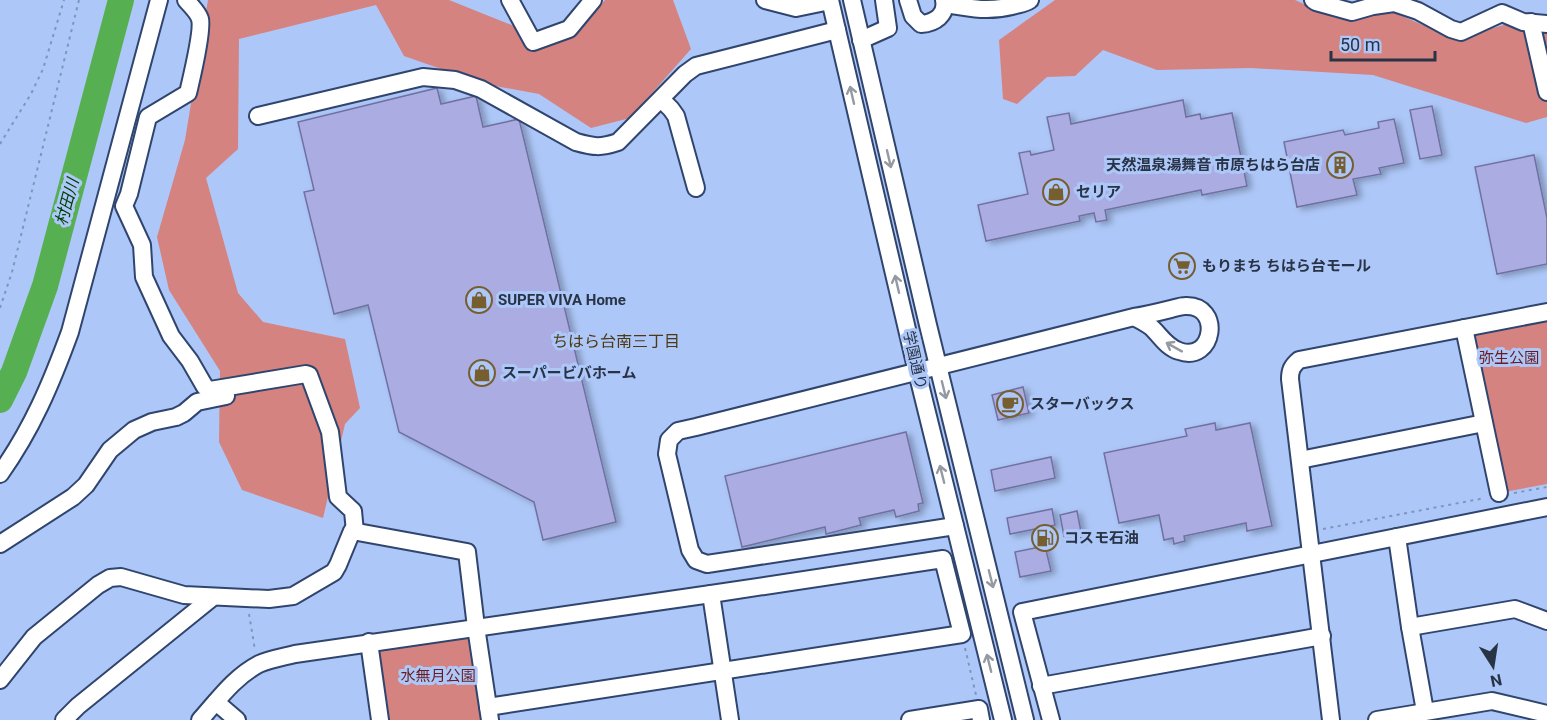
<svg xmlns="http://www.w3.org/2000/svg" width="1547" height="720" viewBox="0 0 1547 720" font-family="Roboto,'Noto Sans JP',sans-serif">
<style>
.green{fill:#d58380}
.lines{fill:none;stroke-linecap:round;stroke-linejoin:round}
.river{stroke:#56af51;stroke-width:26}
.building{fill:#abade2;stroke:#7071a2;stroke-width:1.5;filter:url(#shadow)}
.minor-casing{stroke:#30456e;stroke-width:20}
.path{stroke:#8095bb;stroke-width:2;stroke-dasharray:3 4.5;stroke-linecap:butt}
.minor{stroke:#fff;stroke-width:16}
.oneway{stroke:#9499a2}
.labels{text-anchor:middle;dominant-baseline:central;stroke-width:6;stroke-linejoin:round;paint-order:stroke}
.poi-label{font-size:15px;font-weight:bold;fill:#293346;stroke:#adc7f8;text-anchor:start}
.park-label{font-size:15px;fill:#6a1b1e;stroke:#adc7f8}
.street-label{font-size:15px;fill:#293346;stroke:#adc7f8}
.water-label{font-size:16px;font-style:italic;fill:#004000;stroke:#adc7f8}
.neighbourhood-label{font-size:16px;fill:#4c3913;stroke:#adc7f8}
</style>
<defs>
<filter id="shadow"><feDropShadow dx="4.5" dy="2.5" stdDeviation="3" flood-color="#0004"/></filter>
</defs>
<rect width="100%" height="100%" fill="#adc7f8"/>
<g class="green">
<polygon points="208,0 449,0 514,26 531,52 579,30 605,0 673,0 691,49 630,118 591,128 539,94 484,84 404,56 376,5 239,39 238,149 206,178 238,293 263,322 345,339 360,408 345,424 323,518 242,490 219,442 220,371 169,290 157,237 185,140"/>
<polygon points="1055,0 1295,0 1335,18 1395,13 1455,39 1504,25 1531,27 1547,22 1547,117 1526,123 1373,75 1251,68 1157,70 1103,50 1075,76 1047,77 1017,104 1003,99 999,40"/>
<polygon points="1547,312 1547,484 1499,493 1464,328"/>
<polygon points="476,627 490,720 381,720 369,642"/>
</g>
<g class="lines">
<polyline class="river" points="0,400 14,372 45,286 121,0"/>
</g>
<g class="building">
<polygon points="437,88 441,104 476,96 483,127 519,119 616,522 543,540 534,502 399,432 368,305 334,314 304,192 314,190 298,122"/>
<polygon points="1183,100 1186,117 1200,114 1201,119 1232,113 1247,186 1202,195 1201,190 1105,210 1107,220 1096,222 1094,213 1079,216 1080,221 986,241 978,205 1028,194 1019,153 1030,151 1031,155 1054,150 1047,117 1069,113 1071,124"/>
<polygon points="1432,106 1442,155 1420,159 1410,110"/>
<polygon points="1394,119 1404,163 1379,168 1381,174 1353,179 1357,195 1297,207 1284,142 1343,130 1345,135 1379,128 1378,122"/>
<polygon points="1534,155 1547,218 1547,264 1497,274 1475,167"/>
<polygon points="1023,387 1029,413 998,420 992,395"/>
<polygon points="1215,423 1216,430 1250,423 1272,526 1247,531 1246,523 1184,536 1185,541 1174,544 1173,538 1164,540 1159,515 1119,523 1104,453 1187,436 1185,429"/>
<polygon points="906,432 923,503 918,504 919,511 896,517 894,510 859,518 861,525 826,534 825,527 742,547 725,476"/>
<polygon points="1051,457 1055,478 995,491 991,470"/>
<polygon points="1052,509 1055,525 1010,534 1007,518"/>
<polygon points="1077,511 1082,537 1075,539 1074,534 1064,536 1060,515"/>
<polygon points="1045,546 1051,571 1020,577 1015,552"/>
</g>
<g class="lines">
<defs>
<g id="minor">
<path d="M 186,0 C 190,5 198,12 200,19 C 203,30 192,76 189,89 L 188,93 L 148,117 L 129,194 L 124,206 L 142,245 L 144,277 L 171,336 L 190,361 L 205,387 L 210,390 L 306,374 L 309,375 L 330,432 L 338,497 L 353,511 L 355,532"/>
<polyline points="510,0 533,42 569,29 593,0"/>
<polyline points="765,0 796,8 830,1"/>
<polyline points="830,0 917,372 1003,720"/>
<polyline points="852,0 928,325 1025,720"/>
<path d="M 908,0 L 913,16 L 921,24 C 935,23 947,15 944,0"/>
<polyline points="1313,0 1316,2 1352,12 1373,6 1394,3 1418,11 1451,29 1461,32 1502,13 1523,22 1547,24"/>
<path d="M 945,4 C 969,8 988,12 1012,6 C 1018,4 1024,4 1030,0"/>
<polyline points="1531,22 1547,92"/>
<polyline points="861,40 888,28 884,0"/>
<polyline points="661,99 671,109 676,116 696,188"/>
<path d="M 258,116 L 423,77 L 455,80 L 481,89 L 576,142 C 594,147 600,148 618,142 L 685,74 L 696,66 L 837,30"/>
<polyline points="1464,328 1499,493"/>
<polyline points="1300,460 1484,423"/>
<path d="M 0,474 C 32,429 51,384 70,332 L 159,0"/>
<path d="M 955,526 L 707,564 L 696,560 L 690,550 L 667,454 L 669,440 L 678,431 L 696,427 L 1134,317 C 1147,315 1159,312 1171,309 C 1175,308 1181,306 1185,306 C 1223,304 1214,364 1179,351 C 1166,347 1160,335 1151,327 C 1146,323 1140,320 1134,317"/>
<polyline points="1397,537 1410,627 1425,711"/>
<polyline points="0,544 73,497 86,485 110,450 134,430 152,422 176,417 184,413 197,402 226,396"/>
<polyline points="711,594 730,720"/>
<polyline points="1410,627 1515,609 1547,621"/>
<polyline points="369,642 380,720"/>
<polyline points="0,680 34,637 98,585 110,578 121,577 184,595 269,599 293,596 334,572 338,565 352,531 467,552 476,627 490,720"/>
<polyline points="1041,686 1322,636"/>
<polyline points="216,702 237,720"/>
<polyline points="64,720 78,706 213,597"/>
<path d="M 200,720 C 218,700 234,677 259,664 C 270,659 283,657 295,654 L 711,594 L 943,559 L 962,634 L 488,707"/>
<polyline points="910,720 979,709 981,720"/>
<polyline points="1051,720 1022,612 1547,507"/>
<path d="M 1331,720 L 1290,379 C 1290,370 1292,366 1299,360 L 1547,312"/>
<polyline points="1377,720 1492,701 1547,714"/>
</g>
</defs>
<use href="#minor" class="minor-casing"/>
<g class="path">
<polyline points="0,144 31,94 43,69 64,0"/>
<polyline points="0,308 12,272 79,0"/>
<polyline points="1514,493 1547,487"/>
<polyline points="1323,529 1485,498"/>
<polyline points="249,614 255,650"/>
<polyline points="965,648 976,695"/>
</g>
<use href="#minor" class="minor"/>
</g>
<defs><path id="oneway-shaft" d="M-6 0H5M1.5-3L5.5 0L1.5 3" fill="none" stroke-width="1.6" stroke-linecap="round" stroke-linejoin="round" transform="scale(1.5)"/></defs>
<g class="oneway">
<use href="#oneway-shaft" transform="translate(852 95) rotate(-103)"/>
<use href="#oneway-shaft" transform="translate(889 159) rotate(77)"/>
<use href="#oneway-shaft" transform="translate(897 284) rotate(-103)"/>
<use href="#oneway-shaft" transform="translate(1174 347) rotate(-151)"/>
<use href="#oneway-shaft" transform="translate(944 390) rotate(76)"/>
<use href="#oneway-shaft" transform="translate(942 474) rotate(-104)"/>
<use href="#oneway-shaft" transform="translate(991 579) rotate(76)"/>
<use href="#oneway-shaft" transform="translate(989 663) rotate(-104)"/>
</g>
<defs>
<symbol id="building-ring" viewBox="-11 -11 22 22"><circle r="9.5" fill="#adc7f8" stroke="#765e2f" stroke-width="1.5"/><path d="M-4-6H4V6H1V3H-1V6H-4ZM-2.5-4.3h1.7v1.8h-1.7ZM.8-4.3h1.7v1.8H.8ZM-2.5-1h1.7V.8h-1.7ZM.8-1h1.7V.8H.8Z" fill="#765e2f"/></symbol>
<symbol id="shop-ring" viewBox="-11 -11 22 22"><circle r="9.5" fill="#adc7f8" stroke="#765e2f" stroke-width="1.5"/><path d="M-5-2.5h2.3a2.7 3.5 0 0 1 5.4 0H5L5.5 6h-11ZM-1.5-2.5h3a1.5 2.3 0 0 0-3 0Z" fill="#765e2f"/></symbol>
<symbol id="supermarket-ring" viewBox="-11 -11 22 22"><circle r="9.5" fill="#adc7f8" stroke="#765e2f" stroke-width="1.5"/><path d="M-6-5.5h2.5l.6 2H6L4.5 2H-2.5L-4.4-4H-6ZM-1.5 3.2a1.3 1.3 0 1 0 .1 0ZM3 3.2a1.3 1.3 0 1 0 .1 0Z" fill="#765e2f"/></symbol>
<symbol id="cafe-ring" viewBox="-11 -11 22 22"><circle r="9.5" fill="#adc7f8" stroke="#765e2f" stroke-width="1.5"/><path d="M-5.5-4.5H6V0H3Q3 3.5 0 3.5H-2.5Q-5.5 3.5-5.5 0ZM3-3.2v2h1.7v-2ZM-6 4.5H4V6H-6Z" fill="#765e2f"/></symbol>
<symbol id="fuel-ring" viewBox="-11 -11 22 22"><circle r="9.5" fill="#adc7f8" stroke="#765e2f" stroke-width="1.5"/><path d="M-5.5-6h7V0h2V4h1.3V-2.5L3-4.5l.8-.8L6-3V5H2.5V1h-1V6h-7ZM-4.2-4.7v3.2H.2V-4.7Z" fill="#765e2f"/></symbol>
</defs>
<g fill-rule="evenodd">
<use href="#building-ring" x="1325" y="150" width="30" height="30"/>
<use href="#shop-ring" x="1041" y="177" width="30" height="30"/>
<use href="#supermarket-ring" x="1167" y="251" width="30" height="30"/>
<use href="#shop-ring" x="464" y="285" width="30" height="30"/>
<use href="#shop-ring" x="467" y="358" width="30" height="30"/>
<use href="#cafe-ring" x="995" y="389" width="30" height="30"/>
<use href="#fuel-ring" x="1030" y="523" width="30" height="30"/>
</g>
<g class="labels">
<g class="poi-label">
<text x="1320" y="165" text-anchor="end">天然温泉湯舞音 市原ちはら台店</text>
<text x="1076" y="192">セリア</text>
<text x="1202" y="266">もりまち ちはら台モール</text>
<text x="498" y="300">SUPER VIVA Home</text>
<text x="502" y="373">スーパービバホーム</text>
<text x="1030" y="404">スターバックス</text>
<text x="1064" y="538">コスモ石油</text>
</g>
<g class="park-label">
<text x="1509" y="358">弥生公園</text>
<text x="438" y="676">水無月公園</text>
</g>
<g class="street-label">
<text transform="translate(915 360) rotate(77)">学園通り</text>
</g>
<g class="water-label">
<text transform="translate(67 202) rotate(-75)">村田川</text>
</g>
<g class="neighbourhood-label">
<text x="616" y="341">ちはら台南三丁目</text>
</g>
</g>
<g transform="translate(1493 666) rotate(168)" stroke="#adc7f8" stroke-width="4.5" paint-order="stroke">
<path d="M0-4.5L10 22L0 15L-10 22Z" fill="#293346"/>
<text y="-9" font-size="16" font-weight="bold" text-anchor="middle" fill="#293346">N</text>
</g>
<path d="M1331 51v9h104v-9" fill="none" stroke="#293346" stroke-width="3"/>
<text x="1340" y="51" font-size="18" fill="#293346" stroke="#adc7f8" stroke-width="4.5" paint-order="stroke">50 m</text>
</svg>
